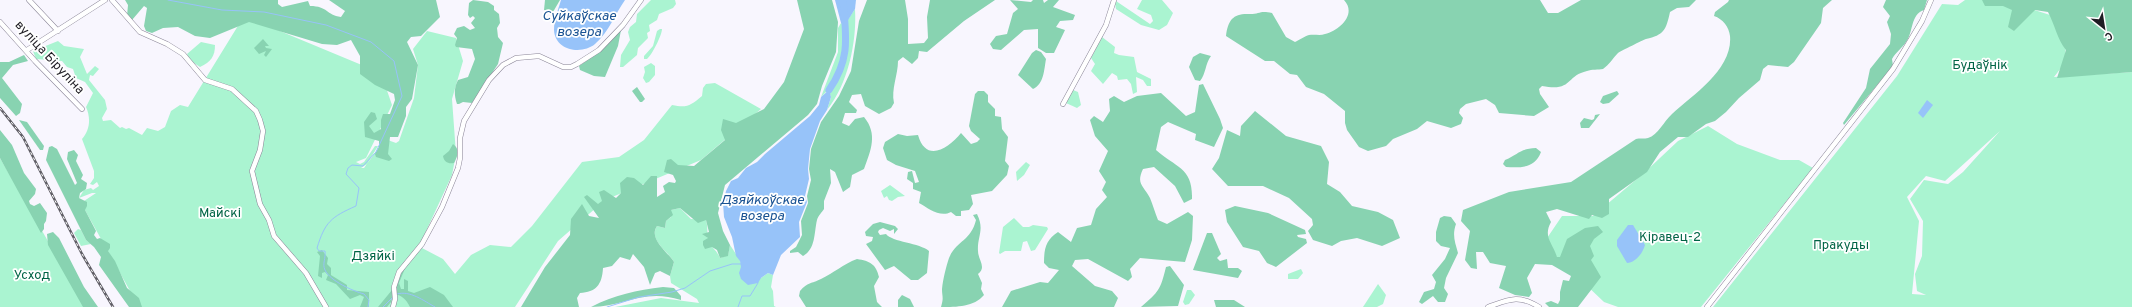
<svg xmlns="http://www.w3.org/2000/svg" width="2132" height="307" viewBox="0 0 2132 307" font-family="Overpass,sans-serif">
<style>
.green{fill:#aaf4d1;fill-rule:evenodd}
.forest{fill:#88d3b1}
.water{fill:#97c3f9}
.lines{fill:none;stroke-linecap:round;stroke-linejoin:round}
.stream{stroke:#97c3f9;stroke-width:1}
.river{stroke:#97c3f9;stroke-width:7}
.minor-casing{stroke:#8b8698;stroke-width:5.5}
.minor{stroke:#fff;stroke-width:4.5}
.rail-casing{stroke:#5f5d65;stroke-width:2.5}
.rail{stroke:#fff;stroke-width:1;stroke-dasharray:3;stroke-linecap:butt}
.labels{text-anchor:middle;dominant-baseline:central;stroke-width:3.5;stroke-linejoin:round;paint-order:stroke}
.street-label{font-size:13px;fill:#1f1d24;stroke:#fff}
.park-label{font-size:13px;fill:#006445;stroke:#fff}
.water-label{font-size:14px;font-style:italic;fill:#1a5393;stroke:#fff}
</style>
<rect width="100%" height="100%" fill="#f8f6fe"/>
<g class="green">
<polygon points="651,0 675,0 676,4 673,8 659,14 657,20 649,25 650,31 647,33 648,38 638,48 637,55 623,67 620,67 621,55 630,40 628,32 630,27 636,22 637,14"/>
<polygon points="1142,0 1162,0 1173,13 1167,25 1159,30 1141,25 1116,9 1115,4 1116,1 1150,24 1153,21 1151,15 1137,9"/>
<path d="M 1965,0 L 2003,0 L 2069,21 L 2064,64 L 2054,77 L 2132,72 L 2132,307 L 1713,307 L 1897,76 L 1942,4 L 1958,5 ZM 2000,131 L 1963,172 L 1948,184 L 1924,180 L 1910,199 L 1923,221 L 1922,256 L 1915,274 L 1917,291 L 1926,295 L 1912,294 L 1919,221 L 1907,197 L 1926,176 L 1945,181 Z"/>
<path d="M 855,9 C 857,42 848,84 827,110 L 831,97 L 828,90 L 821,97 L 838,52 L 838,28 L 841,23 L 845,24 Z"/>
<path d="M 244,16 L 381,73 L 392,105 L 366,158 L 356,162 L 360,164 L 364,162 L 375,146 L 378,146 L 367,164 L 361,168 L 364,168 L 385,139 L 396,143 L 399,141 L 414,98 L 418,65 L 413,49 L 427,31 L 456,38 L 463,61 L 452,99 L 456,154 L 452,175 L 422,240 L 422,248 L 443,259 L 455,274 L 471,255 L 490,245 L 511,247 L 532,226 L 582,162 L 619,157 L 644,140 L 672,105 C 687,108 690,106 702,96 L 703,88 L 706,84 L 715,83 L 761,109 L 701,160 L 605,200 L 558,241 L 515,307 L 139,307 L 81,203 L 96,193 L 92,193 L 79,198 L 84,190 L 91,188 L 93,190 L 99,186 L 97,182 L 93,185 L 90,184 L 94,178 L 94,171 L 82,139 C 90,130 91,118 86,107 L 93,93 L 85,82 L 76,78 L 73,69 L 67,67 L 62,61 L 36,59 L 33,51 L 58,41 L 64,46 L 84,49 L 80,57 L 87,74 L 95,66 L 99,69 L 93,76 L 90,75 L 89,80 L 105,100 L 107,109 L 102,118 L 103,121 L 111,120 L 120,128 L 122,127 L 126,129 L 129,128 L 142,135 L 147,128 L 158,131 L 165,127 L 171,111 L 180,105 L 188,107 Z"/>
<path d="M 660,29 L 662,29 C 662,35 652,55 647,59 L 644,59 L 644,56 L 653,46 L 657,31 Z"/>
<polygon points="1102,37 1115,47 1114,53 1119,55 1134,57 1137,72 1151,79 1151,86 1147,86 1143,80 1136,77 1137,92 1133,94 1131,84 1127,79 1118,80 1117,76 1112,73 1103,84 1091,71 1095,64 1091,58"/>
<path d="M 201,42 L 215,45 C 215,56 211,62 200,67 L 191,61 L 187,54 Z"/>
<polygon points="651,63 655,66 655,75 649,82 646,83 643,78 645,72 644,67"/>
<polygon points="1073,90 1078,92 1081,105 1077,108 1066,103"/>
<polygon points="1708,126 1737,144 1780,160 1799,160 1813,168 1701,307 1618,307 1604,302 1543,244 1562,216 1593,216 1644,173 1678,141"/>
<polygon points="0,158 86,307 0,307"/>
<polygon points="1026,162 1030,165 1024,175 1017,181 1016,172"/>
<polygon points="890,185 905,196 898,197 892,201 889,200 887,196 884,198 881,191"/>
<path d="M 680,208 L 691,219 L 706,220 C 708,227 707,233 708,239 C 710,247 717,250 720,258 L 728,255 L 730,245 L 740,260 L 742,267 L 761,278 L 768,273 L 773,275 L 771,287 L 773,291 L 774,306 L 776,307 L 615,307 L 661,298 L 699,303 L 697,299 L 671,283 L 670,276 L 674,262 C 668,251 648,240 657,226 L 665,228 L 666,221 L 671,217 L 671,210 Z"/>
<polygon points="1014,218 1023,227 1029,227 1033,225 1047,227 1048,229 1035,250 1031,251 1027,241 1023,242 1021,251 1005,251 1000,254 999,253 1003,227"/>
<polygon points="78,229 81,230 86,240 91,244 81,246 74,233"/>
<polygon points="1301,269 1303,273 1298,279 1288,279 1288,274"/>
<polygon points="1378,284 1386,295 1383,304 1377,307 1363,307"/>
<polygon points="1187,290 1191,290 1195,295 1189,304 1185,305 1183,302"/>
</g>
<g class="forest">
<path d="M 125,0 L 278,0 L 278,4 L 282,7 L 308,1 L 310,6 C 328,6 326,15 341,17 L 345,11 L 329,0 L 436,0 L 440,17 L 421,36 L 411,37 L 407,42 L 418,65 L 412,99 L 406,107 L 406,116 L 398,137 L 390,137 L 388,154 L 392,159 L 389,161 L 376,157 L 375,154 L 379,147 L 379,141 L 365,137 L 364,122 L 371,112 L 375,113 L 377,119 L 369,126 L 374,133 L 381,129 L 381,120 L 383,114 L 390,114 L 395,100 L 394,94 L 375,85 L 360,74 L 360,56 L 351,40 L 337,45 L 322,44 L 249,22 L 210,38 L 195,36 L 178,27 L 163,28 L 152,33 L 146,31 L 144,26 L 147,8 L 144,6 L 132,20 L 127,16 L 128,5 Z"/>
<path d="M 473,0 L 488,2 L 494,6 L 494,10 L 499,14 L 500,23 L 497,28 L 498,37 L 503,43 L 498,64 L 472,103 L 463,102 L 459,104 L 457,104 C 454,95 454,88 458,80 L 468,77 L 475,59 L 472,49 L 456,47 L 455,45 L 457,38 L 454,34 L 457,28 L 464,26 L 470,30 L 475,28 L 471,23 L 475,18 L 473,16 L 470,18 L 468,15 L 469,3 Z"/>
<polygon points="545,0 560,0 553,12 544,10"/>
<path d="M 797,0 L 832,0 L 838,22 L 836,52 L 822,86 L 817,104 L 808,115 L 725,185 L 718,213 L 723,231 L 730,245 L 728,256 L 720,258 L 717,250 L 712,247 L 705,249 L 703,245 L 703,241 L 708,238 L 702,234 L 709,232 L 706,220 L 698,223 L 680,208 L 671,210 L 673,215 L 666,221 L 665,228 L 657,226 C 648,239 668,252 674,262 L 670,276 L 660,271 L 655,273 L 650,285 L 644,267 L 633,254 L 630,260 L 620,257 L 612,266 L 603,268 C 602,285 596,292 580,293 L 577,298 L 579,307 L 521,307 L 545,267 L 570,235 L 571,219 L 582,204 L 589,216 L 599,218 L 584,197 L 587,195 L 598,204 L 602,201 L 599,192 L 604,190 L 616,198 L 621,193 L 620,183 L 627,177 L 634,178 L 643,185 L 651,176 L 657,176 L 657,197 L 665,192 L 663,186 L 669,182 L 675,183 L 676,181 L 673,175 L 664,172 L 667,160 L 671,159 L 678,165 L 694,166 L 725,140 L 721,130 L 723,119 L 736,123 L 764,109 L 784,82 L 804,29 Z"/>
<path d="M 867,0 L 905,0 L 908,19 L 908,44 L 924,43 L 928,38 L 927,17 L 930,0 L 995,0 L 964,21 L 927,52 L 919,51 L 918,58 L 912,64 L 903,57 L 898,61 C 898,75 891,89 894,103 L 891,108 L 879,114 L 865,106 L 861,94 L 852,95 L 849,102 L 857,110 L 856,113 L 845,113 L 842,123 L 849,126 L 855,119 L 864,117 C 878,134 871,150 864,169 L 852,175 L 850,187 L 843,192 L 835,172 L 830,169 L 831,183 L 824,201 L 824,209 C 822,212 818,216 817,220 C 814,232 816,249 803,256 L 798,252 L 790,253 L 790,251 L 796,247 L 802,235 L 801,221 L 808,203 L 807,196 L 811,180 L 809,169 L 811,149 L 821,122 L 839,96 L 851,71 L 859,21 Z"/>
<polygon points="1010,0 1031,2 1033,0 1043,0 1044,3 1048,0 1059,0 1053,7 1075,15 1073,20 1060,21 1056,27 1065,30 1054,53 1046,53 1038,48 1038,29 1024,30 1001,50 993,49 990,44 996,36 1007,34 1013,13 1018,9"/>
<path d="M 1344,0 L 1540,0 L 1548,13 L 1558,13 L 1581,0 L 1696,0 L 1689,7 L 1677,8 L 1670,12 C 1666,30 1664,35 1646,39 C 1643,40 1621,51 1618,53 C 1613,58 1609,65 1603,69 C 1598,70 1592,69 1587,71 C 1565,76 1573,92 1542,86 L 1539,89 L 1540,94 L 1549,107 L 1534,116 L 1499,113 L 1495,105 L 1486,99 L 1466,104 L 1460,109 L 1459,113 L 1463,118 L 1461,124 L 1451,128 L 1427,121 L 1417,129 L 1393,139 L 1386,146 L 1368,151 L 1359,147 L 1347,130 L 1345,123 L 1345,111 L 1324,94 L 1306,87 L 1297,75 L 1290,74 L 1274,61 L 1265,61 L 1226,36 C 1228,19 1234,13 1250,14 C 1260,14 1260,10 1272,13 L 1286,37 L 1295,42 C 1299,40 1305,36 1309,35 C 1315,34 1320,36 1325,34 C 1340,30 1357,14 1344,0 Z"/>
<path d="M 1729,0 L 1832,0 L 1823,8 L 1821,23 L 1794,62 L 1788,67 L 1768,65 L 1763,69 L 1760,80 L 1739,98 L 1726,112 L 1715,121 L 1706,124 L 1688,137 L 1678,137 L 1660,152 L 1647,172 L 1609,199 L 1609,214 L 1602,218 L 1592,215 L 1589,219 L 1557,209 L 1546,212 L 1551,222 C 1543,237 1552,242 1557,257 L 1560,257 L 1567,239 L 1585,228 L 1598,226 L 1603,232 L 1594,239 L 1590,246 L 1594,256 L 1591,260 L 1601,277 L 1578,307 L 1549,307 L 1545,303 L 1551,301 L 1558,304 L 1560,300 L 1560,292 L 1563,280 L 1569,281 L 1571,276 L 1552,265 L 1535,264 L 1527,278 L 1532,293 L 1529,297 L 1515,295 L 1499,288 L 1506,266 L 1490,263 L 1483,252 L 1476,252 L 1477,269 L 1471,268 L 1465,260 L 1470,231 L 1461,221 L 1463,210 L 1509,192 L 1571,182 L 1636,139 C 1639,138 1645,139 1648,138 C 1658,135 1664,121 1672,114 C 1694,94 1733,69 1730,36 C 1729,27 1723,19 1714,16 L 1715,12 L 1728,2 Z"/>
<path d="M 1886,0 L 1927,0 L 1924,10 C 1910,15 1914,31 1906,42 C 1902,48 1896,52 1892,59 L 1893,66 L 1844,125 L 1843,123 L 1866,88 L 1870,69 L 1890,44 L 1891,34 L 1887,22 L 1890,16 L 1883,7 Z"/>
<path d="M 1982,0 L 2132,0 L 2132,72 L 2057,78 L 2066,50 C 2057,39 2055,25 2048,12 L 2035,10 L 2014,31 L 2008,27 L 2012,10 L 2003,6 L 1985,6 Z"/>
<polygon points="621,30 618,46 605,77 594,76 580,70 579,66 600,51"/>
<polygon points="263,39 269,46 265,46 266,48 272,49 266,57 264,55 266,51 259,54 254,48"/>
<path d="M 1036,50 L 1041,52 L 1046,59 C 1044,70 1044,84 1033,89 L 1018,75 L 1032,53 Z"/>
<path d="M 1200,53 L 1211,56 C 1205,64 1206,74 1200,81 L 1195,80 L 1189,67 L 1193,57 Z"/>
<polygon points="24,55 28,61 13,65 2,78 22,104 20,113 16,116 0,98 0,62 9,62"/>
<path d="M 1203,84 L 1220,119 L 1223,128 L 1214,147 L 1195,140 L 1196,134 L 1168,122 L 1161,127 L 1156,150 C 1176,168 1193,167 1192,199 L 1184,203 L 1175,186 L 1154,167 L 1143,169 C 1136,184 1143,185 1150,198 C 1153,205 1155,213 1158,220 L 1167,224 L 1188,212 L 1193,216 L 1192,240 L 1185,262 L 1140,258 L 1130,269 L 1132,277 L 1128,281 L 1088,259 L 1075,260 L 1072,266 L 1095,286 L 1112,291 L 1118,298 L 1114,307 L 1002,307 L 1011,291 L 1040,282 L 1048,283 L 1059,270 L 1049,268 L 1044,263 C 1044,248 1046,240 1058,232 L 1071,242 L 1077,228 L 1091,225 L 1096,209 L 1107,197 L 1102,190 L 1106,182 L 1099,171 L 1108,151 L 1095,136 L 1090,120 L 1094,116 L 1103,122 L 1110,111 L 1109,99 L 1114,96 L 1124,102 L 1137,96 L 1161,93 L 1186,116 L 1195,112 L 1199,85 Z"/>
<polygon points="637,87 645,99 642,102 640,102 632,91"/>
<path d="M 978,91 L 984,91 L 988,95 L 988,102 L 995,109 L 995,116 L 1001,117 L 1002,129 L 1008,137 L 1005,161 L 1009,166 L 1007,175 L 992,191 L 971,195 L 973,204 L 969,210 L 961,211 L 961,216 L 956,216 L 951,212 C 940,218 928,208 919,203 L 921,192 L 913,189 L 913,183 L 907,179 L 908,172 L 912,171 L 915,183 L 919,182 L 915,171 L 896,165 L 887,160 L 883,148 L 885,142 L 898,134 L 907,136 L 918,135 C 926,163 948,149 961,133 L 971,144 L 977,142 L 980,139 L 971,131 L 969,126 L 975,94 Z"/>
<polygon points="1617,91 1619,94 1609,103 1603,104 1600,102 1603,96"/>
<polygon points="1255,111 1286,136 1321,146 1329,162 1327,184 1340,192 1352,206 1378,212 1393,220 1400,238 1382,246 1357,238 1341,241 1332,246 1313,240 1308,231 1313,225 1312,219 1289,198 1263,186 1228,186 1212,169 1219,158 1227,130 1240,136 1241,126"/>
<polygon points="1600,114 1589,128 1581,128 1580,123 1584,118 1592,120 1594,119 1595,115"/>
<polygon points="19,120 27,122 44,146 43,150 40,150"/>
<polygon points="0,130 12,145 24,173 36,189 35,194 29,201 30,204 34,206 40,203 47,213 46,221 44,224 44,229 41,233 0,158"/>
<path d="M 453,144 C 460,149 458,156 454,163 C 448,164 444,162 443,156 L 449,151 Z"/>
<polygon points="52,146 57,149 75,185 77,183 67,159 68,152 74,150 78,155 76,161 83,175 81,179 87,183 86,189 80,193 79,198 87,202 87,206 85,210 96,231 94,235 97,239 100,238 110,244 110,248 108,251 115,261 127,288 139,298 142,307 129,307 99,265 101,257 94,247 86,240 46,160 49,147"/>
<path d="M 1536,148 L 1541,152 C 1535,168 1521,168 1506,167 L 1503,164 L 1505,160 C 1519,154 1519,149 1536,148 Z"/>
<polygon points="1235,206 1268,213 1305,230 1306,234 1297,235 1298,237 1306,239 1307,243 1276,267 1267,263 1259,251 1243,247 1227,222 1225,210"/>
<path d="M 977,214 C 985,230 977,237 978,251 C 978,260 987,267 978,274 L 982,283 L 981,289 L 984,295 C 974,307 957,307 941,307 C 944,297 942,297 942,289 C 943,279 946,267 949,258 C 956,241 971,241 976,220 L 973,215 Z"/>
<path d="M 1444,216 L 1451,217 L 1456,224 C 1452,235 1455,242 1458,253 L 1446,278 L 1444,288 L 1448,294 L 1445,302 L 1438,302 L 1433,296 L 1422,304 L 1419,302 L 1424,292 L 1434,289 L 1436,282 L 1432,275 L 1445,259 L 1450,248 L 1441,246 L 1436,241 L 1436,232 L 1440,218 Z"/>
<path d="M 880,222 L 895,226 L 898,229 L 894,234 L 894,229 L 890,231 L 883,228 L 879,230 L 878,232 L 880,235 L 886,234 C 892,242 920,243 929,251 L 927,273 L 918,280 L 911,280 L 894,266 L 885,270 L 866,244 L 872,241 L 873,237 L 866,236 L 865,232 L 873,224 Z"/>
<polygon points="53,232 59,238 84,287 98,307 83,307 48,245 47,234"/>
<polygon points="1207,233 1212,233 1221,254 1217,258 1220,261 1227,259 1228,268 1238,268 1242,271 1238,278 1193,270"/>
<polygon points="322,250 328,258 327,264 331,268 331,275 347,285 347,290 369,292 369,307 360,307 364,297 360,295 350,299 336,284 326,280 328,275 325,272 322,273 322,278 318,276 320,256 317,252"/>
<path d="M 857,259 C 870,261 876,264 879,277 L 874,286 L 877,302 L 882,307 L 806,307 L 799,296 L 800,291 C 808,282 811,284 821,279 C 834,273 843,264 857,259 Z"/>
<path d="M 406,266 L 399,283 L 401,289 L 404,289 L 404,279 L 408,281 L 408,291 L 414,293 L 430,287 L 444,295 L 453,307 L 410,307 C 406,299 402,295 393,294 L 391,302 L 387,307 L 378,307 L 392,290 L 396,289 L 396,282 Z"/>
<path d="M 1170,266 L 1184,285 L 1178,306 L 1141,307 C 1159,291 1160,291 1166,267 Z"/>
<path d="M 663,287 L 674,288 L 681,296 L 681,300 C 643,288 624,307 591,307 C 614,295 637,290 663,287 Z"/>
<polygon points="902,295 910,299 914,307 898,307 898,300"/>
<polygon points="1214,300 1234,300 1245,307 1216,307"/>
</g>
<g class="water">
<path d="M 561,0 L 625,0 C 615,14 609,32 595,44 C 582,55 555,51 554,30 C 554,20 558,10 561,0 Z"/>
<polygon points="835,0 856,0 855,9 845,25 841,23"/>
<polygon points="829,90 831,97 827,110 820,121 810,149 808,169 809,179 805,196 807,202 799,222 800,237 781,255 773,275 768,273 761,278 758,283 748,285 741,279 739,273 741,267 740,261 736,256 732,237 724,217 723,203 726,191 731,181 738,178 746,168 757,162 765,154 810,116 819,105 821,97"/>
<polygon points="1927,100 1933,105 1923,118 1918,113"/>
<path d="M 1628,225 L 1633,225 L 1645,245 C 1643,253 1635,263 1627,263 L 1617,246 L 1617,240 Z"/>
</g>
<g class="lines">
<g class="stream">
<path d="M 168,0 L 222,10 L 264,12 L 326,25 L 371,42 L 394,61 L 402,96 L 376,152 L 363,166 L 352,165 L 348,168 L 346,174 L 359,188 L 356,206 C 331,217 325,222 317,248 L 319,251 L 325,251 C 326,258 322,264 325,270 C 330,281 353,291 364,294 L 369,300 L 368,307"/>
<path d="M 397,294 C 410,290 424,301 435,307"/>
<polyline points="383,307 394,296"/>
<polyline points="607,307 639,297 672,292 685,288 710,271 732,264 741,264"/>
<polyline points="738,307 742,296 750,296 758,283"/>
</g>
<path class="river" d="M 829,90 C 851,58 846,36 843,0"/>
<defs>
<g id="minor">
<polyline points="29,0 58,31"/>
<polyline points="112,0 140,32 167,44 183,54 205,80 232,89 256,111 260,120 263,131 260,150 252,171 260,204 269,220 274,236 306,273 326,307"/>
<polyline points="0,22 35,61 82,109"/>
<polyline points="27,50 105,0"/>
<polyline points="1063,104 1106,25 1114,0"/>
<polyline points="393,307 395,299 394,287 399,272 422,244 442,207 458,168 460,158 460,138 464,121 489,80 503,65 516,58 539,56 563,67 571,67 577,64 599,50 623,25 641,0"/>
<path d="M 1488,307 C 1508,300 1519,294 1539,307"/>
<polyline points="1707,307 1893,69 1922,21 1931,0"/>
</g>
</defs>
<use href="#minor" class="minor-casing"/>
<use href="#minor" class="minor"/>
<defs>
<polyline id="rail" points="0,108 23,137 82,254 113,307"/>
</defs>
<use href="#rail" class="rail-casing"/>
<use href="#rail" class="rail"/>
</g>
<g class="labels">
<g class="street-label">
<text transform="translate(49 58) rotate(47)">вуліца Біруліна</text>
</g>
<g class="park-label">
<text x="1980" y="66">Будаўнік</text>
<text x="220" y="214">Майскі</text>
<text x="1670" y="238">Кіравец-2</text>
<text x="1841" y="246">Пракуды</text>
<text x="373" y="257">Дзяйкі</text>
<text x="32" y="276">Усход</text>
</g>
<g class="water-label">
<text x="579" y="16">Суйкаўскае<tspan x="579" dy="16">возера</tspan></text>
<text x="762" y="200">Дзяйкоўскае<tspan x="762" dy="16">возера</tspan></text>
</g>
</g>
<g transform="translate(2104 28) rotate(150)" stroke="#ffffff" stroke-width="3" paint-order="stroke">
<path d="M0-3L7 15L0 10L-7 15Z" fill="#1f1d24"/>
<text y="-6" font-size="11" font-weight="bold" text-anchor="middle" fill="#1f1d24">С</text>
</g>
</svg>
